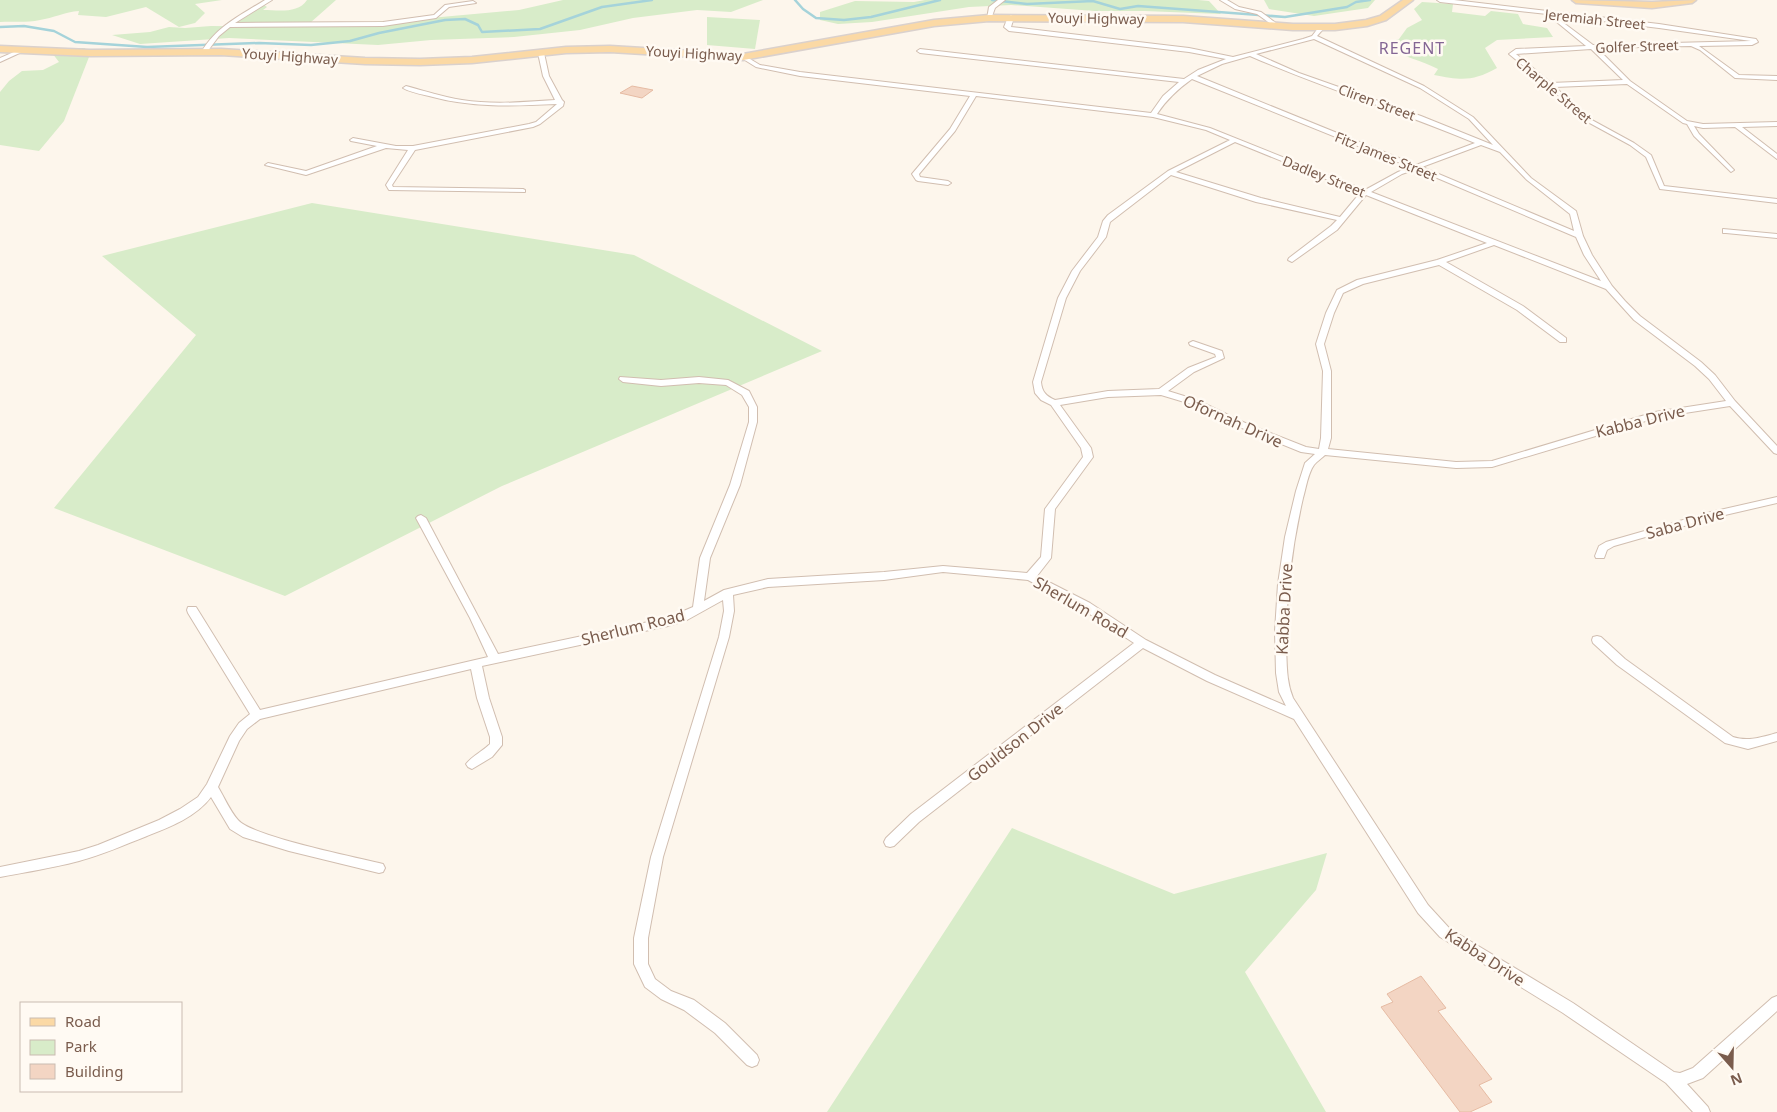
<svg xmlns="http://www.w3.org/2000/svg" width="1777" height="1112" viewBox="0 0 1777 1112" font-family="'Noto Sans',sans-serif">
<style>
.green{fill:#d8ecc9}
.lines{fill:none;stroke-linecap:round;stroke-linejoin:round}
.stream{stroke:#a5d3da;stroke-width:2.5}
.building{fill:#f3d5c3;stroke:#e6bba3}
.street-casing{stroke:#d1beb0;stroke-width:2}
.primary-casing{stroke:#dad1cd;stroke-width:3}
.street{fill:#fff;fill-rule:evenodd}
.primary{fill:#fbd9a5;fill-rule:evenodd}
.labels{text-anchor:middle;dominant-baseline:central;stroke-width:5;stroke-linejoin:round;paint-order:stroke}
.far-street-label{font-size:14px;fill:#7a5c4d;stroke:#fffaf3}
.far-quarter-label{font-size:16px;letter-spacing:1px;fill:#846695;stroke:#fffaf3}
.street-label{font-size:16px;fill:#7a5c4d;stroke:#fffaf3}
</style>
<rect width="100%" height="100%" fill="#fdf6ec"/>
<g class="green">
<path d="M 0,0 L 222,0 L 195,4 L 205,13 L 195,23 L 179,27 L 146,7 L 106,17 L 78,15 L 79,11 C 65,12 53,18 40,20 C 26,23 13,21 0,22 Z"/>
<path d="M 307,0 L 336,0 L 310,23 L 235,24 L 264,5 L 267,7 L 263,10 C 278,10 298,14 307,0 Z"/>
<polygon points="563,0 763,0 731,12 697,10 633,18 580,30 514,37 431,40 378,45 229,38 140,44 112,35 150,32 169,27 185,28 211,26 290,27 419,19 519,10"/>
<polygon points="925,0 1198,0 1209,1 1221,14 1144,11 1095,11 1011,5 969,7 872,22 838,24 820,20 820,12 855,1 914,2"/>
<polygon points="1264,0 1375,0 1368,8 1314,16 1269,9"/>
<path d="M 1422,2 L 1453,4 L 1452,12 L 1485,16 L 1491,11 L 1518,14 L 1523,24 L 1547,28 L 1553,37 L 1497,40 L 1485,48 L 1497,68 C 1472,82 1461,80 1434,75 L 1438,69 C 1421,60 1403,57 1386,47 L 1386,43 L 1399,39 L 1407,28 L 1422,20 L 1414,9 Z"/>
<polygon points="707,17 760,20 755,49 707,45"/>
<polygon points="85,48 89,57 64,121 39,151 0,145 0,92 9,81 22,71 43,70 59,62 49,49"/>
<polygon points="312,203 634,255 822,351 502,486 285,596 54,508 196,335 102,256"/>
<polygon points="1012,828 1174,894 1327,853 1316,890 1245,972 1326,1112 827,1112"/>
</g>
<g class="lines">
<g class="stream">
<polyline points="795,0 803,9 816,18 844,20 871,17 940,0"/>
<polyline points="992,0 1027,4 1093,1 1120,9 1138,6 1285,17 1347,7 1356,2 1370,0"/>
<polyline points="0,27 24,26 54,31 75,42 147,47 259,43 311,45 350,41 379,33 445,20 465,19 478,25 482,32 540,29 602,7 652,0"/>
</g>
</g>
<g class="building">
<polygon points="632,86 653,90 642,98 620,93"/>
<polygon points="1421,976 1446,1008 1438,1011 1492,1079 1479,1085 1492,1102 1470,1112 1460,1112 1381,1007 1393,1002 1387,994"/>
</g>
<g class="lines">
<defs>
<g id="street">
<path d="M 265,0 L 272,0 L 235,23 L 383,22 L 434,15 L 445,5 L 473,1 L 476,3 L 449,7 L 436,18 L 383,26 L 230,27 L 219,36 L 207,52 L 203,52 L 202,51 C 217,26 241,15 265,0 Z"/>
<polygon points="998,0 1005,0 995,8 991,19 987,19 989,7"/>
<polygon points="1220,0 1227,0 1239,7 1261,12 1280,26 1275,27 1257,14 1235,9"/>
<path d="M 1437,0 L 1454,0 L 1659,24 L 1756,39 L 1758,42 L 1752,45 L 1699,46 L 1739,75 L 1777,76 L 1777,80 L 1735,78 L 1700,50 L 1691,46 L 1597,48 L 1630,81 L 1687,121 L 1703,124 L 1777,122 L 1777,126 L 1742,127 L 1777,154 L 1777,159 L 1735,127 L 1703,128 L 1694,126 L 1699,134 L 1733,169 L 1734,170 L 1731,172 L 1694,136 L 1687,124 L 1683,123 L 1627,84 L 1555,87 L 1590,119 L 1634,143 L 1651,155 L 1664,186 L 1777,199 L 1777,203 L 1660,189 L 1646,157 L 1630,145 L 1586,121 L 1548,86 L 1509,54 L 1516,49 L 1586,46 L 1547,14 L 1440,2 ZM 1553,15 L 1659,28 L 1751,41 L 1593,45 ZM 1591,49 L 1623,80 L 1551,83 L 1516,54 Z"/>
<path d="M 1011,15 L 1014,17 L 1011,27 L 1189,48 L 1233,57 L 1303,39 L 1312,36 L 1319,27 L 1323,27 L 1324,28 L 1317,36 L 1424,86 L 1473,117 L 1531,178 L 1576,211 L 1583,236 L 1592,255 L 1612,286 L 1625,301 L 1640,316 L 1701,362 L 1715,375 L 1735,401 L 1777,446 L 1777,454 L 1774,453 L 1730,406 L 1659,417 L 1492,467 L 1456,468 L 1325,455 C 1322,458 1317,461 1314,465 C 1308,473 1306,488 1303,498 C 1292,546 1286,595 1286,645 C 1287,664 1286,681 1293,698 L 1428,905 L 1450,929 L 1573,1003 L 1674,1072 L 1680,1073 L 1693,1068 L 1772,998 L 1777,996 L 1777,1011 L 1703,1078 L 1687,1084 L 1708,1107 L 1710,1112 L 1693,1112 L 1666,1083 L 1563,1013 L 1440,937 L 1418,913 L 1294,719 L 1207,681 L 1143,648 L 919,822 L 894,846 L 890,847 L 886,846 L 884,842 L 886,838 L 911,814 L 1134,643 L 1082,609 L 1028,580 L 943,572 L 884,580 L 768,587 L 733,595 L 734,611 L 729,637 L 663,857 L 648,938 L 648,964 L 655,979 L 671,991 L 694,1000 L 725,1023 L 757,1055 L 759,1060 L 757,1065 L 752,1067 L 747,1065 L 715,1033 L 684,1010 L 661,999 L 645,987 L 634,964 L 634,938 L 651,857 L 719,637 L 724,611 L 723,600 L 687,620 L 668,626 L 482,666 L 489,698 L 502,737 L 502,745 L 492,757 L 472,769 L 468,767 L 466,764 C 472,756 483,751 490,744 L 490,737 L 477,698 L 471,669 L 260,719 L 247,729 L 239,741 L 218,787 C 224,797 230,811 238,820 C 251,836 354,857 379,863 L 383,864 L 385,868 L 383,872 L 379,873 L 289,851 L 243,837 L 230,829 L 211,797 C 196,817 170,827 147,836 C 124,845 102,855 79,861 C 53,868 26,872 0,877 L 0,867 L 79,851 L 98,845 L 159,820 L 180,809 L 198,797 L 207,784 L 230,736 L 239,723 L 250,714 L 188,613 L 187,610 L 188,607 L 196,607 L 260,710 L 488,657 L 470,618 L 416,518 L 418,516 L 421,515 L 426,518 L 498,654 L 667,618 L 693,607 L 700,558 L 730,485 L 749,422 L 749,407 L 742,395 L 726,385 L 699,383 L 661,386 L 623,382 L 619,379 L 620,377 L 661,380 L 699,377 L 728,380 L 749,391 L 757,407 L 757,422 L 740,485 L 710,558 L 704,601 L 724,590 L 768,579 L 884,572 L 943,566 L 1027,573 L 1041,557 L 1045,509 L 1083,457 L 1081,448 L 1051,405 L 1041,400 L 1035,393 L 1033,382 L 1058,298 L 1072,271 L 1098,237 L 1103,221 L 1108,215 L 1168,171 L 1230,140 L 1206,130 L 1153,117 L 976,96 L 955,131 L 919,174 L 920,177 L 948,181 L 951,183 L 948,185 L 918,181 L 916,180 L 912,174 L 950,129 L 970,96 L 800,76 L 756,67 L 740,57 L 745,56 L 760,65 L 800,72 L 1151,113 L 1163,96 L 1179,82 L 920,53 L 917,51 L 920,49 L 1184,79 L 1198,70 L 1226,59 L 1189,52 L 1009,31 L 1004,27 L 1008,17 ZM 1314,39 L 1420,88 L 1469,119 L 1493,145 L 1421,116 L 1299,73 L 1256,54 ZM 1250,56 C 1323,88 1401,112 1475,143 L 1416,165 L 1197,76 L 1222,64 ZM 1192,79 L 1410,167 L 1398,172 L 1365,190 L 1210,128 L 1157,114 C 1167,99 1178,89 1192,79 ZM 1235,142 L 1360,193 L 1340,217 L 1261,198 L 1176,172 ZM 1481,145 L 1500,152 L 1527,180 L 1570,214 L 1574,231 L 1422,167 ZM 1416,169 L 1576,237 L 1584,255 L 1601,281 L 1371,192 L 1402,174 ZM 1171,175 L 1256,202 L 1337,220 L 1331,226 L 1289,258 L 1288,260 L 1292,262 L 1337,230 L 1366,195 L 1487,243 L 1437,260 L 1357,280 L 1337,290 L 1326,313 L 1316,344 L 1323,371 L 1321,438 L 1319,449 L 1306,447 L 1243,422 L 1197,400 L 1168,391 L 1194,372 L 1224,358 L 1222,351 L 1193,341 L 1189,343 L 1190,345 L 1215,354 L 1216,357 L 1188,368 L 1159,389 L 1108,391 L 1055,400 C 1046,396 1042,392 1041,382 L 1066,298 L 1080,271 L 1106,237 L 1110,222 ZM 1494,245 L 1606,289 L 1634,320 L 1695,366 L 1709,379 L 1726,401 L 1655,412 L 1492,461 L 1456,462 L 1328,449 L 1331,438 L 1331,371 L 1324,344 L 1334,313 L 1343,293 L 1363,284 L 1439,265 L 1517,310 L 1560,342 L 1566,342 L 1566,338 L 1523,306 L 1446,262 ZM 1161,395 L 1191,404 L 1237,426 L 1301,452 L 1315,454 L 1305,463 L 1296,491 L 1285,537 L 1278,584 L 1275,631 L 1276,673 L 1279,692 L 1286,706 L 1215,675 L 1146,640 L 1090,603 L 1037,576 L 1051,558 L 1055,509 L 1093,457 L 1091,448 L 1060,405 L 1108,397 Z"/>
<polygon points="21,49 26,50 0,62 0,58"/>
<path d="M 541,51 L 544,53 L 549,76 L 562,100 L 564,102 L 563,106 L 540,124 L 533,127 L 415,150 L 392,185 L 393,187 L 523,189 L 525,190 L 525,192 L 389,190 L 386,185 L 408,150 L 386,148 L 306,175 L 265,165 L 268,163 L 306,171 L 377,146 L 351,141 L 350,140 L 353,138 L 396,146 L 413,146 L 529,124 L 536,122 L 557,104 C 513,106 472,108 429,96 C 420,94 410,92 403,88 L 406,86 C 425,91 443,97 462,100 C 493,105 525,102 555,100 L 543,76 L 538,53 Z"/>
<polygon points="1723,229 1777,234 1777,238 1726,233 1723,233"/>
<polygon points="1777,497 1777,503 1712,518 1614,546 1607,550 1604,558 1596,558 1595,556 1599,546 1606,542 1711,512"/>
<path d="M 1597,636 L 1601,637 L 1625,659 L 1733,737 C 1748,742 1762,737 1777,733 L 1777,741 L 1748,749 L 1725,743 L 1617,665 L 1593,643 L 1592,640 L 1593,637 Z"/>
</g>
<g id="primary">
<polygon points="1403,0 1413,0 1386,20 1367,26 1335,30 1293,30 1183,22 989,21 934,26 743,60 610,52 566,53 472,63 420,65 365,64 221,55 90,56 0,52 0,46 90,50 221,49 365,58 420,59 472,57 566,47 610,46 743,54 934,20 989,15 1183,16 1293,24 1335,24 1366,20 1380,16"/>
<polygon points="1572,0 1652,2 1696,0 1692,3 1652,8 1576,3"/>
</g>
</defs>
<use href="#street" class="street-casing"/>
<use href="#primary" class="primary-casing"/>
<use href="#street" class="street"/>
<use href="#primary" class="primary"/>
</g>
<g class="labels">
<g class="far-street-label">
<text transform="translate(1096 18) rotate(1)">Youyi Highway</text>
<text transform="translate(1595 19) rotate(6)">Jeremiah Street</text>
<text transform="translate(1637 46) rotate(-2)">Golfer Street</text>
<text transform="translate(694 53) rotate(3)">Youyi Highway</text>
<text transform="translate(290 56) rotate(4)">Youyi Highway</text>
<text transform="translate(1554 90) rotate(40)">Charple Street</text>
<text transform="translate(1377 102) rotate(20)">Cliren Street</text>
<text transform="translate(1386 156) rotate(22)">Fitz James Street</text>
<text transform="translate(1324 176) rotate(22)">Dadley Street</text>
</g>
<g class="far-quarter-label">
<text x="1412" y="48">REGENT</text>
</g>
<g class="street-label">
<text transform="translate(1233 421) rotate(24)">Ofornah Drive</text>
<text transform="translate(1640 421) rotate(-14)">Kabba Drive</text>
<text transform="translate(1685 523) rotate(-15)">Saba Drive</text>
<text transform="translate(1081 607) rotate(30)">Sherlum Road</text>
<text transform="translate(1284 609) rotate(-87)">Kabba Drive</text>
<text transform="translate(633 627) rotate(-14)">Sherlum Road</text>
<text transform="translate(1015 742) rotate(-38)">Gouldson Drive</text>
<text transform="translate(1485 957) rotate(33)">Kabba Drive</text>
</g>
</g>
<rect x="20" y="1002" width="162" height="90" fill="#fffaf3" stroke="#cabbb1"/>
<rect x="30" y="1018" width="25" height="8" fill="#fbd9a5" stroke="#cabbb1"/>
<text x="65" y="1027" font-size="15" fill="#7a5c4d">Road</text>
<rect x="30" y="1040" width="25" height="15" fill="#d8ecc9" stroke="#cabbb1"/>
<text x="65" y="1052" font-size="15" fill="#7a5c4d">Park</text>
<rect x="30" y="1064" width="25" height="15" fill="#f3d5c3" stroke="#cabbb1"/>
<text x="65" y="1077" font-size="15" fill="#7a5c4d">Building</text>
<g transform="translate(1732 1067) rotate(160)" stroke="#fffaf3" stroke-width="4" paint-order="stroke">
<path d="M0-4L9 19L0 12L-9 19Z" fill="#7a5c4d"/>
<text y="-8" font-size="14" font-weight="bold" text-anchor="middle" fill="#7a5c4d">N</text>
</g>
</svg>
